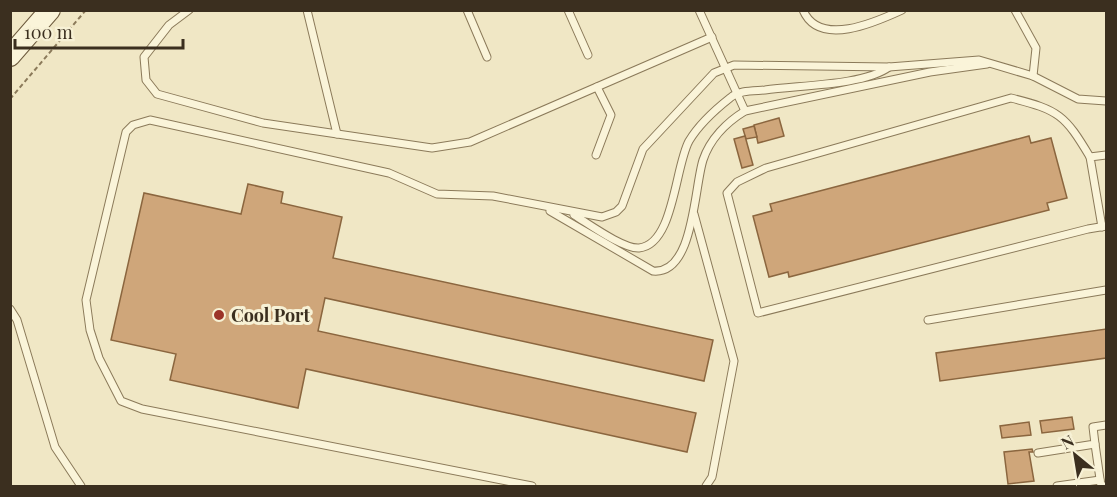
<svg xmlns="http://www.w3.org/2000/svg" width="1117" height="497" viewBox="0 0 1117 497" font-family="'Playfair Display',serif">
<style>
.building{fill:#cfa67a;stroke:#8b663f;stroke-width:1.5}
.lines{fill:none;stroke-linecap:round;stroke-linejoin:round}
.service-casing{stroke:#8b7a5a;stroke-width:9}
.secondary-casing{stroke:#6d5a3d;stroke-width:22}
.path{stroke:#8b7a5a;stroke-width:2;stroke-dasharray:4.5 3;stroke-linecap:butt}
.service{stroke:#faf4d9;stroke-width:7}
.secondary{stroke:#faf4d9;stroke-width:20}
.poi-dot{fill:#9c3428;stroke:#f7f1d5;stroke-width:2}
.labels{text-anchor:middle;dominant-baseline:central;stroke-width:6;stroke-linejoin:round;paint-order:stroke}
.poi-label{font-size:18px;font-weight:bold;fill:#3b2f1f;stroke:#f7f1d5;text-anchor:start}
</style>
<rect width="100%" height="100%" fill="#f0e7c5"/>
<g class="building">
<polygon points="779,118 784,136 758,143 754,125"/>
<polygon points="754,126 757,137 746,139 743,129"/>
<polygon points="745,136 753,165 742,168 734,139"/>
<polygon points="1029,136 1031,143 1051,138 1067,198 1047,203 1049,210 789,277 788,272 769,277 753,216 772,211 770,204"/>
<polygon points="248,184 283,192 281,203 342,217 333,258 713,340 704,381 325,298 318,331 696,413 687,452 306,369 298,408 170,380 176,354 111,340 144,193 241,214"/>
<polygon points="1106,329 1106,358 940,381 936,353"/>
<polygon points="1072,417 1074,429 1042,433 1040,421"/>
<polygon points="1029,422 1031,435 1002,438 1000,426"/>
<polygon points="1032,449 1033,452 1029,452 1034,481 1008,484 1004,452"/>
</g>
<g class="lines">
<defs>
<g id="service">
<polyline points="189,10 169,25 144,57 146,80 157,94 263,123 432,148 470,142 712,37"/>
<polyline points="307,10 337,134"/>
<polyline points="467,10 487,57"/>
<polyline points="568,10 588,55"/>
<polyline points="699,10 745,111"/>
<path d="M 803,10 C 819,48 876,22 902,10"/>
<polyline points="1015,10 1036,48 1033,76"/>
<polyline points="596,155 611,115 597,87"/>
<path d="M 1090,157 C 1065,115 1059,110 1011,98 L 766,168 L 737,182 L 727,193 L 758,313 L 1088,229 L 1106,226"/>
<path d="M 550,211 L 653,271 C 694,275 694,188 703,160 C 710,139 727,122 745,111 L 930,72 L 987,64"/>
<polyline points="694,214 734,361 712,477 706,486"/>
<path d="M 574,215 C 589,224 623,249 639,248 C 674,245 675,166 689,141 C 698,126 716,109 730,98 C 739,90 753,91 765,90 C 798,85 863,86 889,67"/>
<polyline points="1102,227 1090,157 1106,155"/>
<polyline points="10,309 17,320 55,447 81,486"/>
<polyline points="928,320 1106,290"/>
<polyline points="1095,444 1101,486 1106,486"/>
<polyline points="1038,453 1095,444 1093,427 1106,425"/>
<polyline points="532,486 142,409 121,401 99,358 90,330 86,300 126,132 133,125 150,120 389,173 437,194 493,196 602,217 616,212 622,206 643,149 714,73 734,65 889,67 979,60 1033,76 1078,99 1106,101"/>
<polyline points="1057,486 1100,480"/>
</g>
<polyline id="secondary" points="10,56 50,10"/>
</defs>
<use href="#service" class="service-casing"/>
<use href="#secondary" class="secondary-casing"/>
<polyline class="path" points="10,99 86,10"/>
<use href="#service" class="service"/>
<use href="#secondary" class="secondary"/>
</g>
<circle class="poi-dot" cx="219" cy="315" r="6"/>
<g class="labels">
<g class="poi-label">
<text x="231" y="315">Cool Port</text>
</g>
</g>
<rect width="1117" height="497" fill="none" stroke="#3b2f1f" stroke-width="24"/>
<g transform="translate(1075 455) rotate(330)" stroke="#f7f1d5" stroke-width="4.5" paint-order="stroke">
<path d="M0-4.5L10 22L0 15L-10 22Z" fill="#3b2f1f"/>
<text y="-9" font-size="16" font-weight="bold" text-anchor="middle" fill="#3b2f1f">N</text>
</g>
<path d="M15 39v9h168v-9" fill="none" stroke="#3b2f1f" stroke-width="3"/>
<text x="24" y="39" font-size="18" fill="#3b2f1f" stroke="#f7f1d5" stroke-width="4.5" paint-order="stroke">100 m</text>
</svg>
